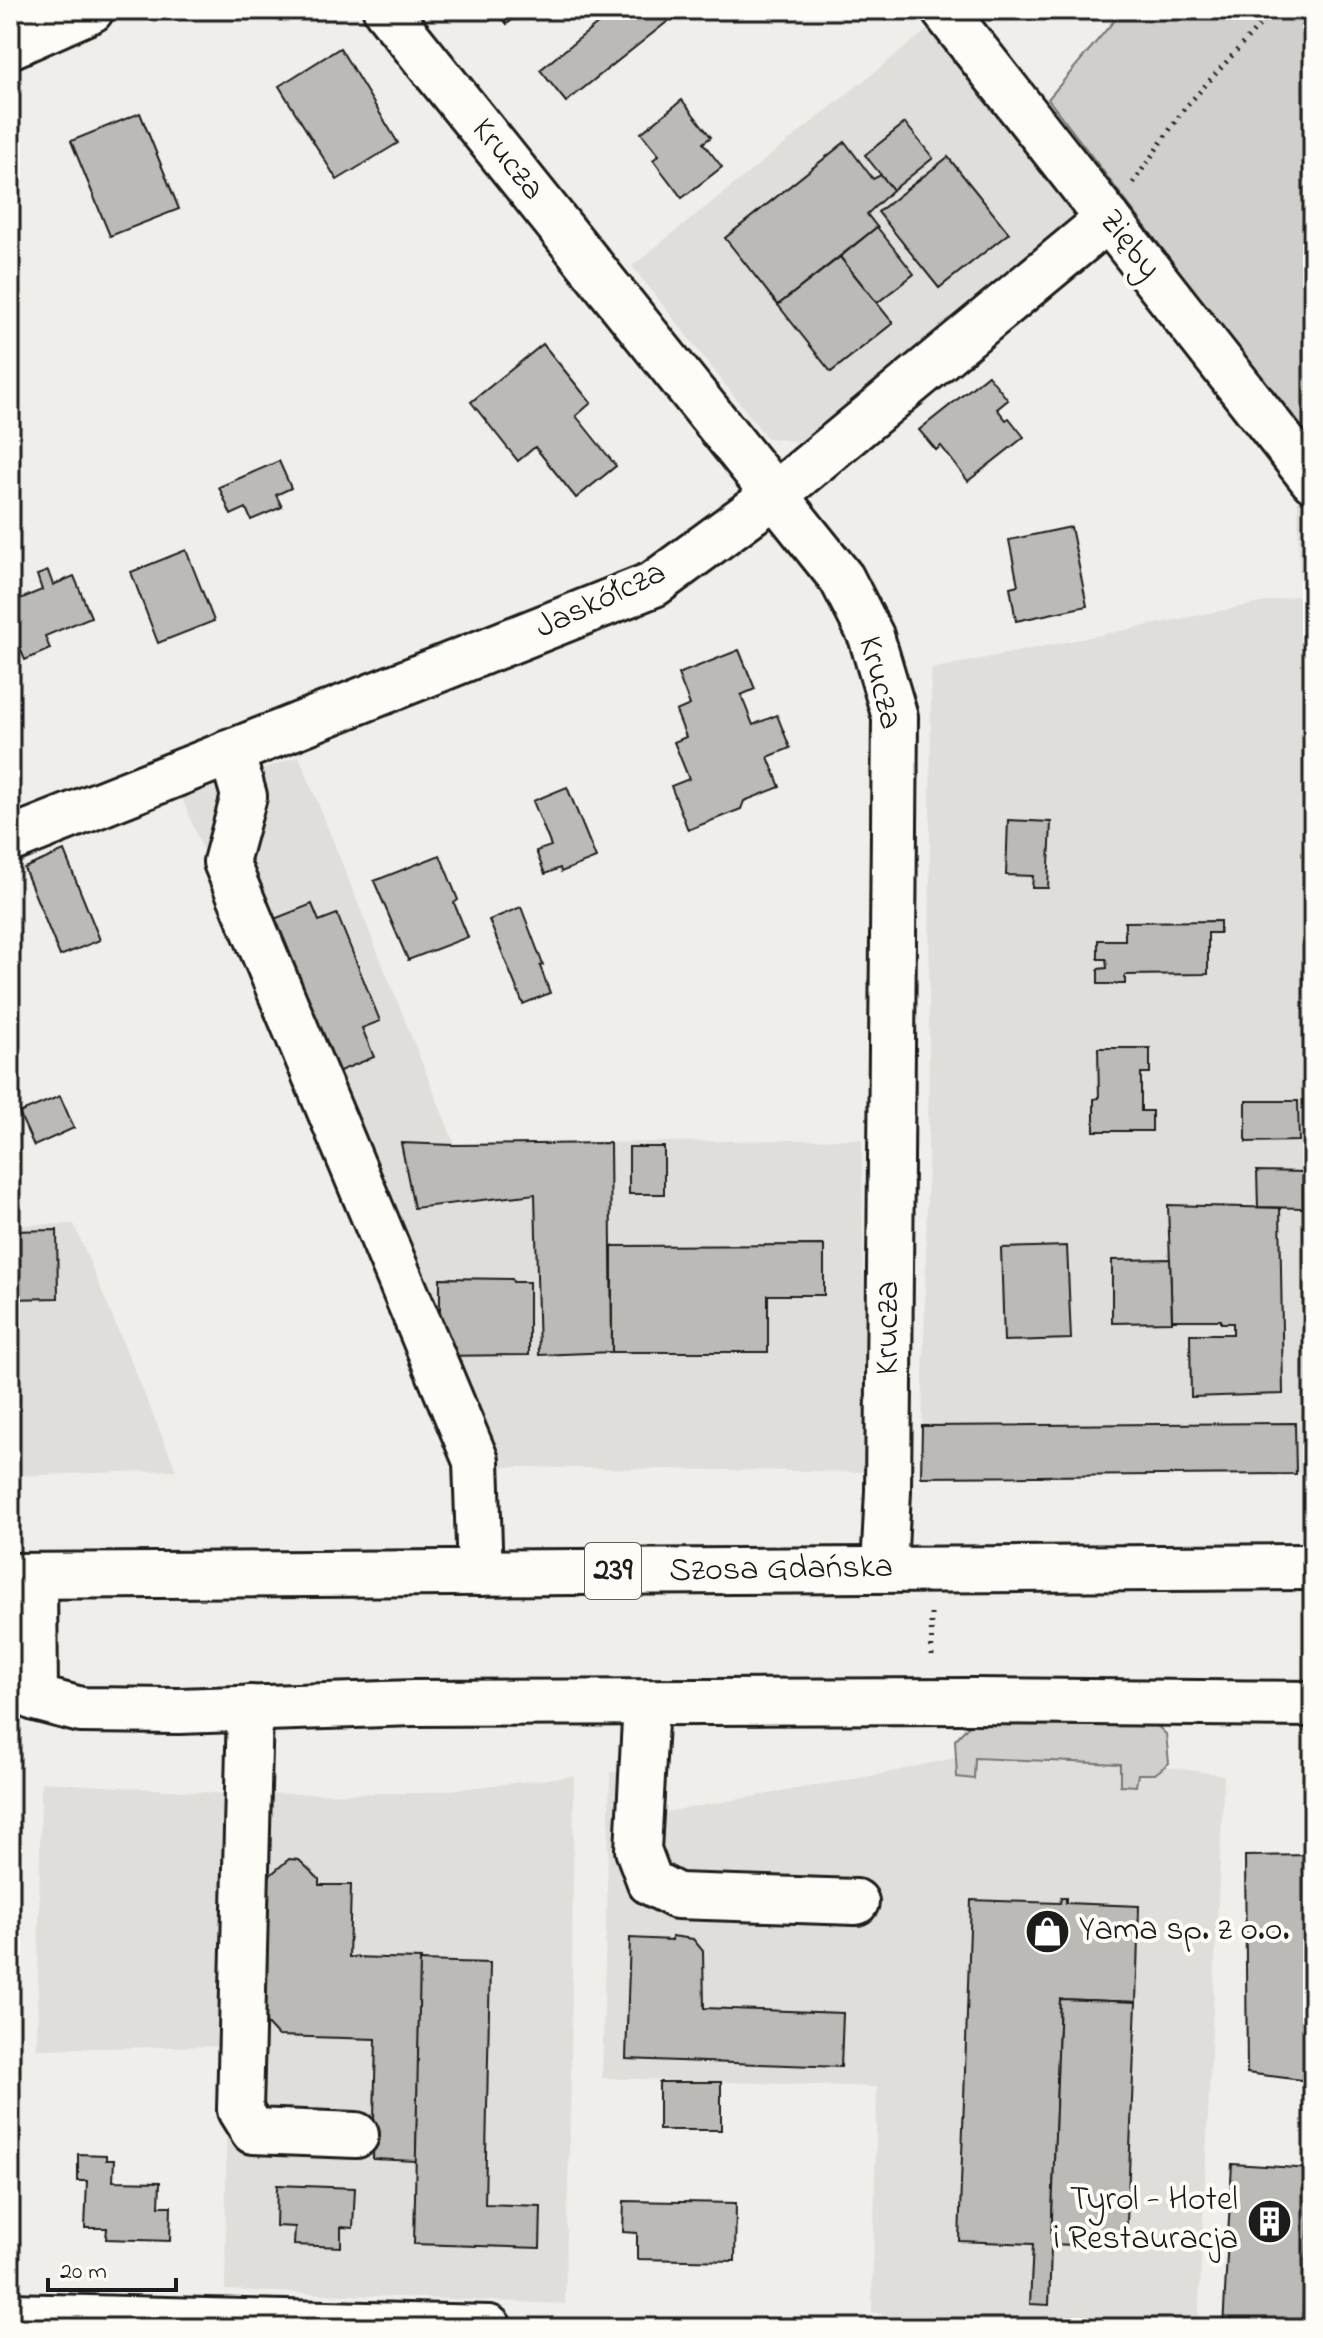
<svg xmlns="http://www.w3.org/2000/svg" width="1323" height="2338" viewBox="0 0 1323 2338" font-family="'Indie Flower',sans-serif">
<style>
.built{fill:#e0deda}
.green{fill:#d0cfcc;stroke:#767674;stroke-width:2}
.building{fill:#bbbab6;stroke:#1c1c1c;stroke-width:2}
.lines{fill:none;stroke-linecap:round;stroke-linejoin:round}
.minor-casing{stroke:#1c1c1c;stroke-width:50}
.major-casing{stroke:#1c1c1c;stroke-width:50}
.path{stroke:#1c1c1c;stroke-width:5;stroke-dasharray:2 6;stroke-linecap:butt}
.minor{stroke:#fdfcf7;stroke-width:44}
.major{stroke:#fdfcf7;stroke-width:44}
.labels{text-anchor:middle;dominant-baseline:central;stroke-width:8;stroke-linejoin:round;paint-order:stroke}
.shield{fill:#fdfcf7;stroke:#605f5e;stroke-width:2}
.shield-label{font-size:32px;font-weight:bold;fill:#1c1c1c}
.street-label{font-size:34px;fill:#1c1c1c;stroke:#fdfcf7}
.poi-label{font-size:34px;fill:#1c1c1c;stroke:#fdfcf7;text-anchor:start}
</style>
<rect width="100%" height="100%" fill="#f0eeea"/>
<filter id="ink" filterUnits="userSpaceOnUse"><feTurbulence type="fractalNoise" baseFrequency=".0125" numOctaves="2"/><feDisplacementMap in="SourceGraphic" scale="16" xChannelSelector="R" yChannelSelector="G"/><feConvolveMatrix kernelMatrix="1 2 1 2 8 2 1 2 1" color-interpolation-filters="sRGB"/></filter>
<g filter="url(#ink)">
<g class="built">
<polygon points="932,26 1084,222 804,442 767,438 632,266"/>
<polygon points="1297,478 1313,500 1313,1474 921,1477 928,1156 931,669 1300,595"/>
<polygon points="299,756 455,1145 862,1139 866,1472 450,1466 182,798"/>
<polygon points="74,1224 176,1470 10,1476 10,1225"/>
<polygon points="1013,1745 1224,1775 1198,2328 943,2328 872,2312 877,2087 602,2078 610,1772 656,1772 665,1812 882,1774"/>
<polygon points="574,1776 571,2078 565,2304 225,2290 227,2046 37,2049 41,1782 231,1794 423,1793"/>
</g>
<g class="green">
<polygon points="1123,10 1313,10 1313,446 1048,99"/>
<polygon points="974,1720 1153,1722 1166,1734 1169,1763 1155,1774 1138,1774 1136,1786 1120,1785 1120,1764 975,1758 974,1779 957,1777 955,1740"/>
</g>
<g class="building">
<polygon points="495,10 524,10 507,24"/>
<polygon points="615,10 682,10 566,102 540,70"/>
<polygon points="340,48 398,143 337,180 279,86"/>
<polygon points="682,100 711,137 703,143 722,167 682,198 653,160 659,155 641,133"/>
<polygon points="140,113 179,209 110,236 71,141"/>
<polygon points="905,123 933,158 893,190 865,155"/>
<polygon points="845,142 873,179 881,175 893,190 867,214 877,227 778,305 725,238"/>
<polygon points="948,157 1009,233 939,288 878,212"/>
<polygon points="877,227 914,274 877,303 840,257"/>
<polygon points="840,257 893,323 831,372 778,305"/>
<polygon points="543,344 591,403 576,416 616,466 576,498 535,447 518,461 471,402"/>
<polygon points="988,375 1008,400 997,409 1006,420 1009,418 1024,437 968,481 941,446 936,450 919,430"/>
<polygon points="279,461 291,488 276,495 282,507 251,520 246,508 231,515 219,487"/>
<polygon points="1071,527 1087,606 1016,621 1010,587 1018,585 1009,540"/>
<polygon points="186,550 214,621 158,643 131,572"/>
<polygon points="48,571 53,585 74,576 91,617 45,636 50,649 25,660 19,646 10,650 10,603 42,590 37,575"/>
<polygon points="739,650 755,689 741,695 753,725 777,715 790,748 768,757 780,787 744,801 741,809 688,830 671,786 689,779 674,742 686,737 676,711 690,705 678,674"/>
<polygon points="567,787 596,858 561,872 560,868 545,874 536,851 551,846 533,801"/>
<polygon points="1008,820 1051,822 1048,888 1032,888 1033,876 1006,875"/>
<polygon points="64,851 100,940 60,956 24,868"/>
<polygon points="440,855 458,900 454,903 468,937 408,960 374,881"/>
<polygon points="312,904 319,921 337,914 380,1021 362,1028 374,1057 325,1077 264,923"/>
<polygon points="521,907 543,965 540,966 550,993 523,1004 489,920"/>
<polygon points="1220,921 1220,933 1208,933 1208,974 1125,975 1125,984 1098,984 1098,969 1107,968 1106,959 1098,959 1098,940 1125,940 1125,922"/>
<polygon points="1098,1048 1150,1048 1150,1073 1141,1073 1141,1111 1152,1111 1152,1131 1094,1131 1094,1099 1099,1098"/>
<polygon points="60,1096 74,1128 34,1146 19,1113"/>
<polygon points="1246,1101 1298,1101 1299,1141 1246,1142"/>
<polygon points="401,1143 454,1145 610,1143 612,1352 539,1355 535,1194 414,1208"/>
<rect x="629" y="1147" width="35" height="47"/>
<polygon points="1257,1171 1303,1172 1303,1208 1258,1207"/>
<polygon points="1168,1205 1280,1208 1283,1394 1191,1397 1190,1334 1233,1334 1233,1323 1221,1323 1221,1320 1172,1320"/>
<polygon points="57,1230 58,1298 10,1299 10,1231"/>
<polygon points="824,1245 824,1295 768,1295 768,1352 612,1352 612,1246"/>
<polygon points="1067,1246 1071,1339 1004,1341 1001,1248"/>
<polygon points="1170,1259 1172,1322 1112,1323 1112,1260"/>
<polygon points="440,1278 512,1279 513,1282 529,1282 529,1355 440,1356"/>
<polygon points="1295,1423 1296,1474 921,1477 922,1426"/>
<polygon points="1313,1855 1313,2049 1308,2049 1309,2081 1247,2073 1245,1856"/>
<polygon points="289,1859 299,1860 319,1879 319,1885 351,1885 349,1957 421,1959 416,2161 373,2159 376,2039 278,2036 265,2022 268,1877"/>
<polygon points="1061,1898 1066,1898 1066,1903 1139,1906 1136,2002 1060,1999 1049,2305 1030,2304 1033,2244 959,2241 971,1900 1060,1903"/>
<polygon points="672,1936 693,1939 703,1951 704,2008 843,2013 841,2067 626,2059 630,1938 672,1940"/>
<polygon points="420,1961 490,1963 485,2204 541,2206 540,2248 414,2244"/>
<polygon points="1060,1999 1136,2002 1126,2247 1051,2244"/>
<rect x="659" y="2082" width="62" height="48"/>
<polygon points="78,2154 106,2155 106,2160 114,2160 113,2181 160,2182 159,2206 171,2206 170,2241 106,2239 107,2228 85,2228 87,2181 78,2181"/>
<polygon points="1232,2164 1312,2169 1302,2328 1223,2328"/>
<polygon points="277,2185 355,2188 353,2228 341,2227 341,2247 294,2245 295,2227 276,2226"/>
<polygon points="624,2201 736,2203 735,2261 637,2259 637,2233 623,2232"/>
<polygon points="1306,2274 1313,2276 1313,2328 1302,2328"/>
</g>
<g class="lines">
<defs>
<g id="minor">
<polyline points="386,10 842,579 871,636 895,717 888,1491 884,1569"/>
<polyline points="944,10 1313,480"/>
<polyline points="10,46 91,10"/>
<polyline points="231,751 244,796 226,862 476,1461 480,1573"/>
<polyline points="10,840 654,584 775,495 1108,219"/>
<polyline points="34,1576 35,1698 81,1710 179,1711 414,1703 972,1701 1313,1704"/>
<polyline points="646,1703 638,1850 650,1882 677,1896 856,1902"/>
<polyline points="250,1708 240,2110 253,2131 356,2135"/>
<polyline points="10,2316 489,2328"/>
</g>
<polyline id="major" points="10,1576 1313,1567"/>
</defs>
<use href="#minor" class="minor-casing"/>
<use href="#major" class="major-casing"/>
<g class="path">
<polyline points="1133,183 1184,109 1273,10"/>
<polyline points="931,1614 932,1660"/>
</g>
<use href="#minor" class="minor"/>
<use href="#major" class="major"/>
</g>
</g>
<defs>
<symbol id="shop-disc" viewBox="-11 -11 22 22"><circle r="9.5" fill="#1c1c1c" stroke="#fdfcf7"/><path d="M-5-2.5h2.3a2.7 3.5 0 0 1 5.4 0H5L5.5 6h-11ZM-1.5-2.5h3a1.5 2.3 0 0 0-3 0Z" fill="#fff"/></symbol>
<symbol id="building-disc" viewBox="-11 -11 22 22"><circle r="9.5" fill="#1c1c1c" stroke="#fdfcf7"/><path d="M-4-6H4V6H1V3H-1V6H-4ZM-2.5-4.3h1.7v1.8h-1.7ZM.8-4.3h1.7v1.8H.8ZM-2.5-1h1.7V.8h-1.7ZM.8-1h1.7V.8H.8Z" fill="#fff"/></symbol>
</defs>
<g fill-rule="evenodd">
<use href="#shop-disc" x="1022" y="1906" width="51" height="51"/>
<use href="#building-disc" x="1244" y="2196" width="51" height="51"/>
</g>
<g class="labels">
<rect class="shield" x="585" y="1543" width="56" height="56" rx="6"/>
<g class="shield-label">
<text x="613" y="1571">239</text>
</g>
<g class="street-label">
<text transform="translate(507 160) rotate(51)">Krucza</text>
<text transform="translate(1129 245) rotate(52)">Zięby</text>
<text transform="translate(601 601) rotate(-25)">Jaskółcza</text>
<text transform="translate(879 683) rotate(76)">Krucza</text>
<text transform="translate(889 1328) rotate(-90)">Krucza</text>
<text transform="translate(781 1570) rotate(-1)">Szosa Gdańska</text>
</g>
<g class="poi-label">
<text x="1079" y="1931">Yama sp. z o.o.</text>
<text x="1238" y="2201" text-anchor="end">Tyrol - Hotel<tspan x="1238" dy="39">i Restauracja</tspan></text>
</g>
</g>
<rect width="1323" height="2338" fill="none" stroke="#fdfcf7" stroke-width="40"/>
<rect x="20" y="20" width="1283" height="2298" fill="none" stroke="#1c1c1c" stroke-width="3" filter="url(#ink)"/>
<path d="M48 2278v12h128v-12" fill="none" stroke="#1c1c1c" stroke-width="4"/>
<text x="60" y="2278" font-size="24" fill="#1c1c1c" stroke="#fdfcf7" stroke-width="6" paint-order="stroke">20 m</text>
</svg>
